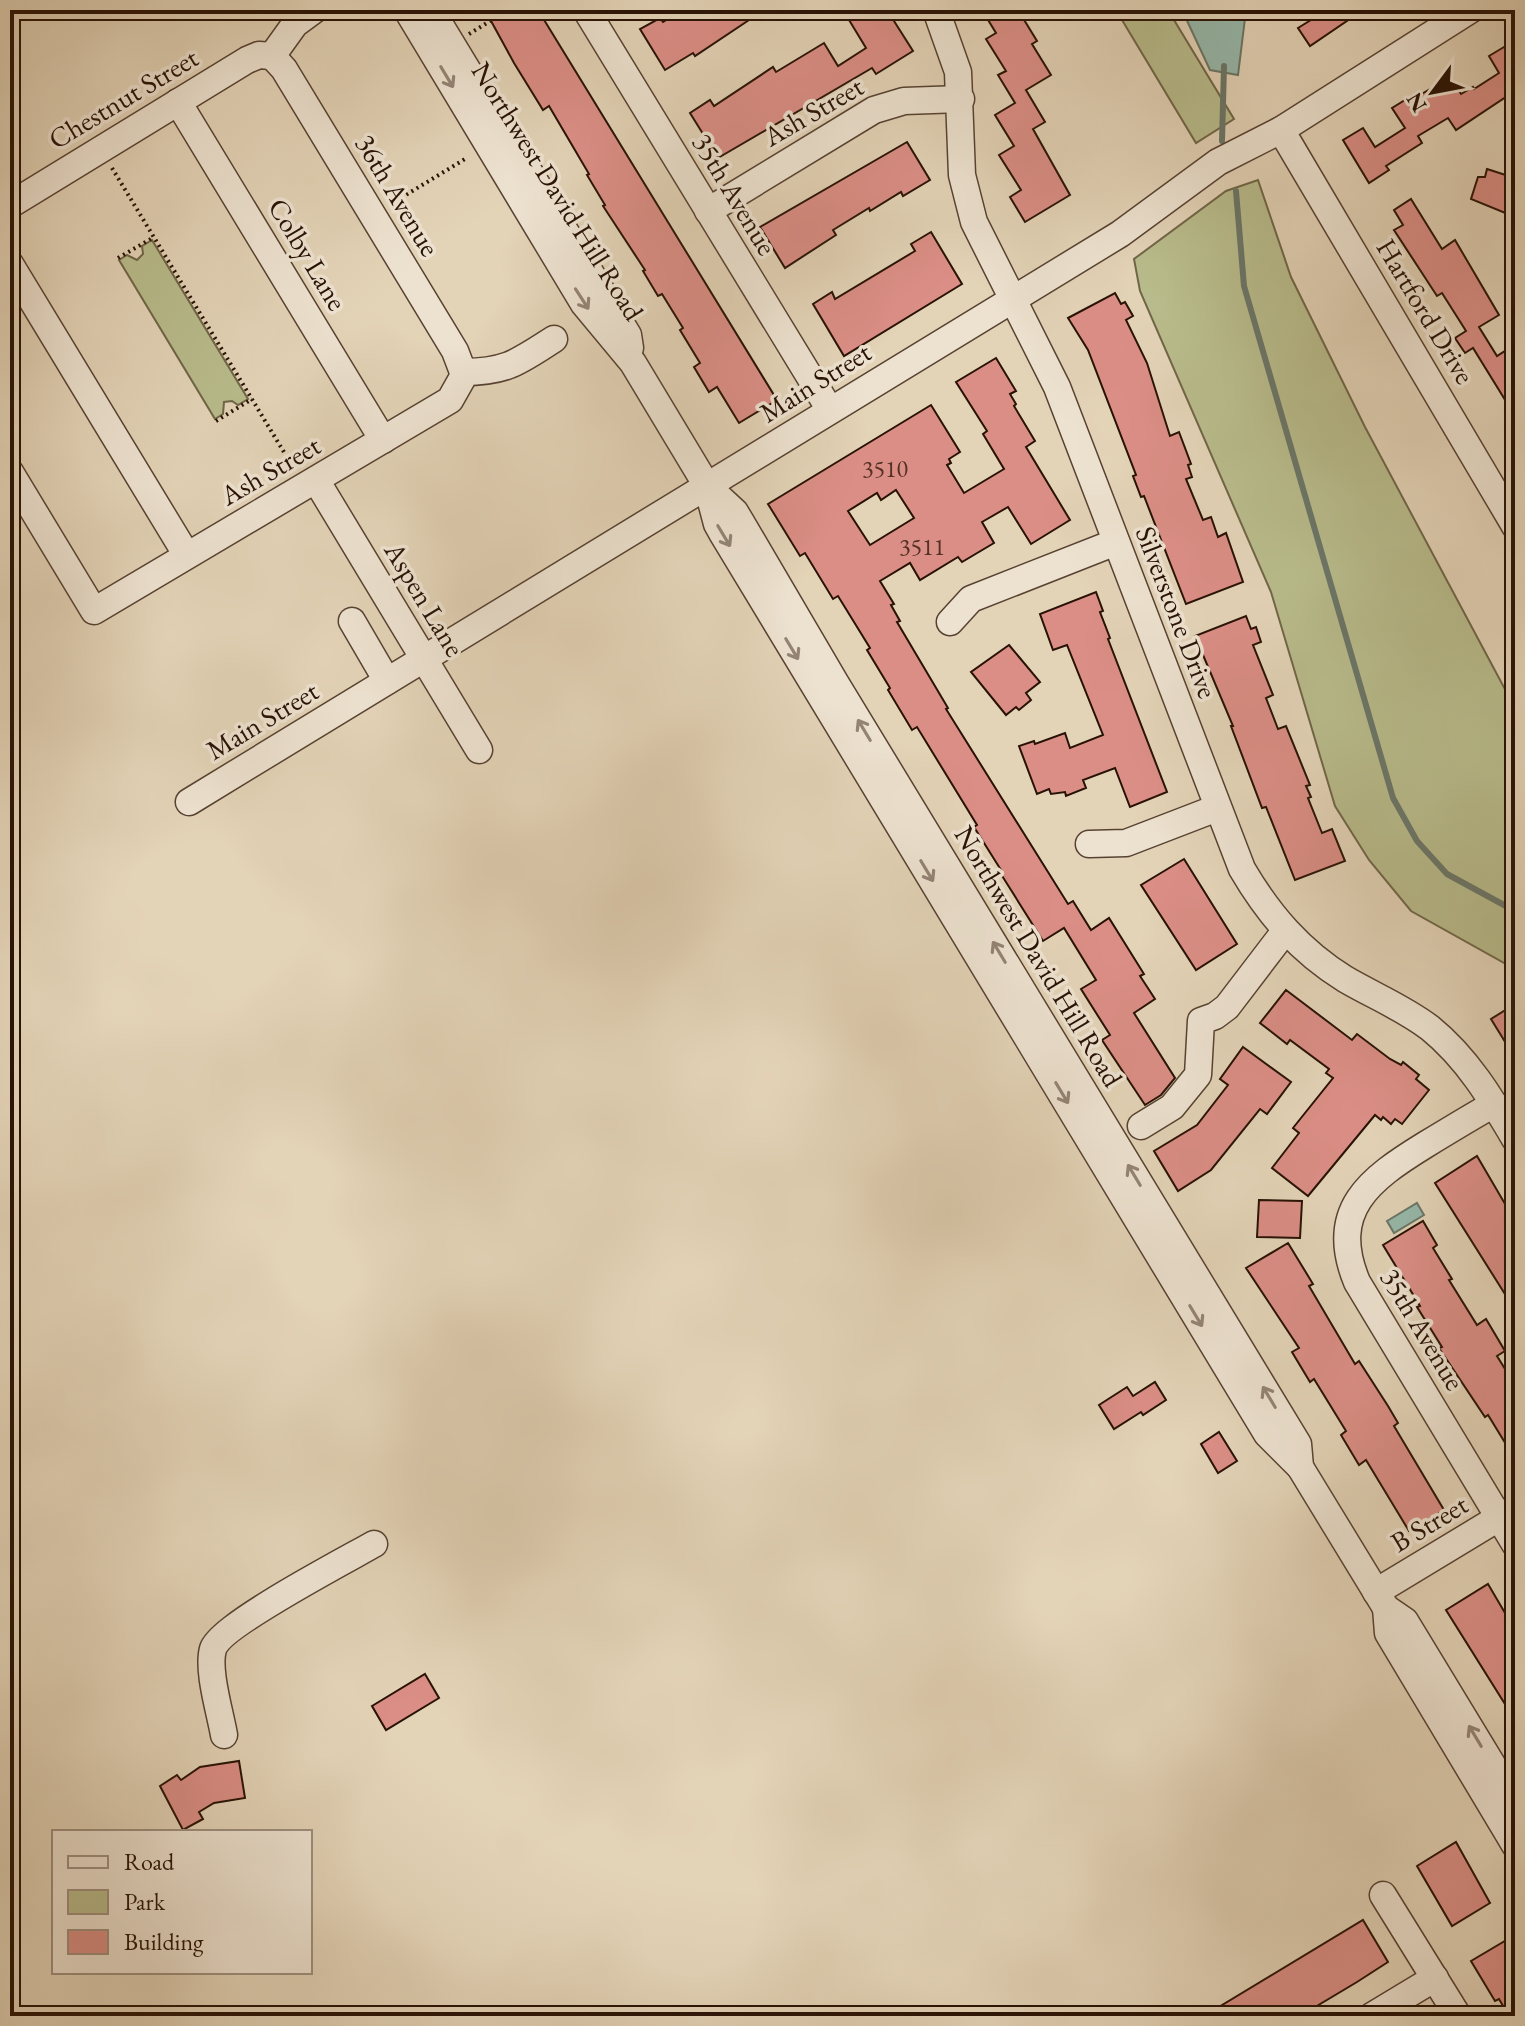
<svg xmlns="http://www.w3.org/2000/svg" width="1525" height="2026" viewBox="0 0 1525 2026" font-family="'EB Garamond',serif">
<style>
.green{fill:#b8bb8b;stroke:#706648;stroke-width:2}
.water{fill:#96b8aa;stroke:#6a7668;stroke-width:2}
.lines{fill:none;stroke-linecap:round;stroke-linejoin:round}
.stream{stroke:#6a7668;stroke-width:6}
.building{fill:#db8e86;stroke:#281205;stroke-width:2;fill-rule:evenodd}
.minor-casing{stroke:#574232;stroke-width:29}
.path{stroke:#281205;stroke-width:4;stroke-dasharray:2 4;stroke-linecap:butt}
.minor{stroke:#ede2d0;stroke-width:26}
.oneway{stroke:#948475}
.labels{text-anchor:middle;dominant-baseline:central;stroke-width:7;stroke-linejoin:round;paint-order:stroke}
.number-label{font-size:24px;fill:#553125}
.street-label{font-size:28px;fill:#281205;stroke:#ede2d0}
</style>
<rect width="100%" height="100%" fill="#e3d3b7"/>
<filter id="stains"><feTurbulence type="fractalNoise" baseFrequency=".0025" numOctaves="4"/><feColorMatrix values="0 0 0 0 .2 0 0 0 0 .09 0 0 0 0 .02 0 0 0 .5 -.17"/></filter>
<radialGradient id="worn" r=".72"><stop offset=".6" stop-color="#630" stop-opacity="0"/><stop offset="1" stop-color="#630" stop-opacity=".3"/></radialGradient>
<g class="green">
<polygon points="1116,10 1179,10 1171,15 1234,119 1196,143"/>
<polygon points="1258,180 1291,277 1365,427 1515,708 1515,969 1411,911 1369,860 1335,806 1271,592 1140,291 1134,259 1226,191"/>
<polygon points="152,240 248,399 238,405 232,401 224,402 223,414 215,419 119,260 127,255 137,260 143,254 142,246"/>
</g>
<g class="water">
<polygon points="1182,10 1246,10 1238,75 1210,70"/>
<polygon points="1417,1203 1424,1215 1394,1233 1387,1221"/>
</g>
<g class="lines">
<g class="stream">
<polyline points="1222,141 1224,66"/>
<polyline points="1236,191 1244,286 1393,798 1417,841 1447,874 1515,911"/>
</g>
</g>
<g class="building">
<polygon points="485,10 538,10 777,400 739,423 717,387 709,392 694,367 700,363 680,330 683,328 662,294 658,296 643,271 645,270 603,206 605,205 587,175 589,174 549,106 543,110 514,63"/>
<polygon points="683,10 742,10 749,20 695,56 693,53 665,70 640,29 660,18 663,22"/>
<polygon points="843,10 887,10 913,51 876,74 872,68 718,158 690,113 710,100 714,106 773,67 776,72 824,43 838,66 866,48"/>
<polygon points="982,10 1018,10 1037,41 1032,44 1051,75 1026,90 1045,122 1033,129 1070,195 1025,222 1010,197 1021,190 999,155 1014,146 995,115 1015,103 998,75 1006,71 986,39 996,33"/>
<polygon points="1316,10 1363,10 1310,46 1298,28 1319,15"/>
<polygon points="1509,44 1515,54 1515,98 1512,93 1456,130 1448,118 1418,136 1422,143 1386,166 1389,170 1369,183 1343,140 1363,128 1375,147 1405,128 1392,108 1413,95 1415,98 1450,77 1461,94 1473,87 1474,89 1499,73 1489,56"/>
<polygon points="907,142 930,180 903,196 901,192 870,211 869,208 833,230 836,235 785,268 760,227"/>
<polygon points="1487,169 1515,178 1515,217 1471,199 1478,177 1485,177"/>
<polygon points="1411,199 1442,249 1455,240 1499,315 1479,327 1497,356 1505,351 1515,367 1515,416 1473,348 1465,353 1455,338 1466,331 1442,293 1437,296 1394,230 1403,225 1394,210"/>
<polygon points="931,232 962,284 844,356 813,304 832,292 835,299 915,251 911,244"/>
<polygon points="1115,293 1121,304 1125,302 1133,316 1126,320 1147,363 1170,436 1179,432 1191,464 1188,465 1192,477 1186,479 1203,520 1211,517 1218,537 1226,533 1243,582 1186,604 1144,496 1141,497 1133,476 1136,475 1088,350 1068,318"/>
<path d="M 996,358 L 1016,391 L 1010,394 L 1016,404 L 1014,406 L 1035,441 L 1026,447 L 1070,520 L 1031,544 L 1008,507 L 982,522 L 994,543 L 962,562 L 958,557 L 920,580 L 910,563 L 880,581 L 894,604 L 891,605 L 900,621 L 897,622 L 948,708 L 946,709 L 1068,904 L 1073,901 L 1091,930 L 1109,918 L 1144,974 L 1140,976 L 1155,999 L 1134,1013 L 1175,1078 L 1161,1095 L 1145,1105 L 1102,1040 L 1110,1035 L 1081,989 L 1096,980 L 1064,928 L 1043,941 L 999,871 L 1001,870 L 974,827 L 977,825 L 917,727 L 912,730 L 888,690 L 890,688 L 867,650 L 870,648 L 838,596 L 833,599 L 805,553 L 800,556 L 768,504 L 931,405 L 960,452 L 949,459 L 951,463 L 947,465 L 964,493 L 1004,469 L 983,434 L 987,431 L 956,382 ZM 896,490 L 914,518 L 870,545 L 848,511 L 877,493 L 881,500 Z"/>
<polygon points="1096,592 1103,611 1100,612 1110,638 1108,639 1167,792 1130,807 1115,768 1083,780 1086,788 1066,796 1065,792 1051,794 1049,789 1037,794 1019,746 1034,741 1035,744 1065,733 1070,748 1103,735 1067,645 1053,650 1040,614"/>
<polygon points="1246,616 1251,629 1256,627 1261,642 1253,645 1273,695 1266,698 1278,729 1286,726 1310,785 1306,786 1311,797 1308,798 1322,833 1332,829 1345,861 1295,880 1266,807 1262,808 1231,726 1233,726 1195,636"/>
<polygon points="1009,645 1040,682 1026,693 1031,700 1019,710 1016,707 1006,715 971,672"/>
<polygon points="1184,859 1237,944 1196,970 1141,885"/>
<polygon points="1286,990 1352,1040 1357,1034 1390,1059 1401,1065 1403,1062 1419,1075 1416,1079 1429,1090 1402,1124 1395,1119 1391,1124 1383,1117 1381,1120 1375,1115 1308,1196 1272,1168 1299,1133 1293,1128 1333,1078 1326,1073 1329,1069 1290,1040 1287,1044 1260,1023"/>
<polygon points="1515,1004 1515,1058 1491,1019"/>
<polygon points="1243,1047 1291,1082 1267,1114 1260,1109 1211,1170 1178,1191 1154,1151 1197,1125 1228,1085 1220,1079"/>
<polygon points="1477,1156 1515,1221 1515,1310 1435,1183"/>
<polygon points="1259,1200 1302,1201 1300,1238 1257,1237"/>
<polygon points="1423,1221 1437,1245 1433,1248 1452,1279 1449,1280 1477,1325 1486,1319 1505,1351 1497,1356 1515,1385 1515,1398 1507,1403 1515,1416 1515,1459 1488,1415 1485,1417 1439,1348 1442,1347 1417,1307 1420,1306 1383,1245"/>
<polygon points="1288,1243 1313,1284 1309,1286 1355,1364 1359,1361 1388,1406 1398,1423 1394,1426 1444,1510 1409,1531 1366,1460 1359,1465 1341,1435 1346,1431 1314,1379 1310,1382 1292,1352 1299,1348 1246,1268"/>
<polygon points="1155,1382 1166,1400 1143,1415 1141,1412 1114,1429 1099,1405 1127,1387 1133,1396"/>
<polygon points="1219,1432 1237,1461 1218,1473 1201,1444"/>
<polygon points="1488,1584 1515,1630 1515,1720 1446,1610"/>
<polygon points="425,1674 439,1698 386,1730 372,1706"/>
<polygon points="239,1761 245,1798 214,1803 199,1812 203,1819 183,1830 160,1786 177,1775 181,1780 200,1767"/>
<polygon points="1456,1842 1490,1903 1452,1926 1417,1866"/>
<polygon points="1363,1920 1388,1962 1357,1982 1300,2016 1204,2016"/>
<polygon points="1515,1935 1515,2016 1509,2016 1499,1999 1495,2001 1471,1961"/>
</g>
<g class="lines">
<defs>
<g id="minor">
<polyline points="407,10 584,304 633,363 707,486 735,512 741,522 835,682 1298,1444 1300,1467"/>
<polyline points="431,10 628,335 630,348"/>
<polyline points="586,10 830,410"/>
<path d="M 936,10 L 958,72 L 962,175 L 974,222 L 1057,387 L 1242,869 C 1269,915 1300,951 1345,979 C 1374,996 1404,1008 1430,1028 C 1467,1058 1491,1098 1515,1139"/>
<polyline points="272,56 284,69 455,351 463,372"/>
<polyline points="272,56 295,24 314,10"/>
<polyline points="178,102 383,440"/>
<polyline points="1281,130 1515,526"/>
<polyline points="10,205 247,60 259,55 272,56"/>
<polyline points="708,211 874,110 904,101 961,99"/>
<polyline points="10,264 186,554"/>
<path d="M 463,372 C 507,372 518,362 554,339"/>
<polyline points="10,472 94,611 450,400 463,377 463,372"/>
<polyline points="316,480 479,750"/>
<polyline points="707,486 717,524 722,533 1267,1434 1300,1467 1386,1608 1405,1621 1515,1802"/>
<polyline points="352,621 387,681"/>
<polyline points="950,622 971,599 1116,542"/>
<polyline points="189,802 1120,234 1218,162 1281,130 1470,10"/>
<polyline points="1089,844 1126,843 1217,808"/>
<path d="M 1494,1104 C 1471,1117 1448,1131 1425,1145 C 1370,1179 1327,1210 1357,1282 L 1515,1544"/>
<polyline points="1141,1126 1172,1107 1198,1075 1201,1021 1215,1016 1227,1007 1285,931"/>
<polyline points="1376,1592 1515,1508"/>
<polyline points="1386,1608 1388,1633 1515,1845"/>
<path d="M 224,1735 C 220,1712 207,1670 213,1649 C 221,1625 346,1560 374,1544"/>
<polyline points="1383,1895 1458,2016"/>
<polyline points="1372,2016 1435,1978"/>
</g>
</defs>
<use href="#minor" class="minor-casing"/>
<g class="path">
<polyline points="469,34 508,10"/>
<polyline points="112,168 293,467"/>
<polyline points="391,204 465,159"/>
<polyline points="118,258 154,237"/>
<polyline points="216,421 252,399"/>
</g>
<use href="#minor" class="minor"/>
</g>
<defs><path id="oneway-shaft" d="M-6 0H5M1.5-3L5.5 0L1.5 3" fill="none" stroke-width="1.6" stroke-linecap="round" stroke-linejoin="round" transform="scale(2)"/></defs>
<g class="oneway">
<use href="#oneway-shaft" transform="translate(447 77) rotate(59)"/>
<use href="#oneway-shaft" transform="translate(582 299) rotate(57)"/>
<use href="#oneway-shaft" transform="translate(724 536) rotate(59)"/>
<use href="#oneway-shaft" transform="translate(792 649) rotate(59)"/>
<use href="#oneway-shaft" transform="translate(864 730) rotate(-121)"/>
<use href="#oneway-shaft" transform="translate(927 871) rotate(59)"/>
<use href="#oneway-shaft" transform="translate(999 952) rotate(-121)"/>
<use href="#oneway-shaft" transform="translate(1062 1093) rotate(59)"/>
<use href="#oneway-shaft" transform="translate(1134 1175) rotate(-121)"/>
<use href="#oneway-shaft" transform="translate(1196 1316) rotate(59)"/>
<use href="#oneway-shaft" transform="translate(1269 1397) rotate(-121)"/>
<use href="#oneway-shaft" transform="translate(1475 1736) rotate(-121)"/>
</g>
<g class="labels">
<g class="number-label">
<text x="885" y="468">3510</text>
<text x="922" y="546">3511</text>
</g>
<g class="street-label">
<text transform="translate(123 98) rotate(-31)">Chestnut Street</text>
<text transform="translate(813 111) rotate(-30)">Ash Street</text>
<text transform="translate(558 191) rotate(58)">Northwest David Hill Road</text>
<text transform="translate(735 194) rotate(59)">35th Avenue</text>
<text transform="translate(398 195) rotate(59)">36th Avenue</text>
<text transform="translate(308 254) rotate(59)">Colby Lane</text>
<text transform="translate(1426 311) rotate(59)">Hartford Drive</text>
<text transform="translate(815 382) rotate(-32)">Main Street</text>
<text transform="translate(270 470) rotate(-30)">Ash Street</text>
<text transform="translate(425 599) rotate(59)">Aspen Lane</text>
<text transform="translate(1177 612) rotate(69)">Silverstone Drive</text>
<text transform="translate(262 720) rotate(-31)">Main Street</text>
<text transform="translate(1039 956) rotate(59)">Northwest David Hill Road</text>
<text transform="translate(1423 1329) rotate(59)">35th Avenue</text>
<text transform="translate(1429 1523) rotate(-31)">B Street</text>
</g>
</g>
<rect width="1525" height="2026" fill="none" stroke="#e3d3b7" stroke-width="40"/>
<rect x="12" y="12" width="1501" height="2002" fill="none" stroke="#281205" stroke-width="4"/>
<rect x="20" y="20" width="1485" height="1986" fill="none" stroke="#281205" stroke-width="2"/>
<rect x="52" y="1830" width="260" height="144" fill="#ede2d0" stroke="#9e8f7f" stroke-width="2"/>
<rect x="68" y="1856" width="40" height="12" fill="#ede2d0" stroke="#9e8f7f" stroke-width="2"/>
<text x="124" y="1870" font-size="24" fill="#281205">Road</text>
<rect x="68" y="1890" width="40" height="24" fill="#b8bb8b" stroke="#9e8f7f" stroke-width="2"/>
<text x="124" y="1910" font-size="24" fill="#281205">Park</text>
<rect x="68" y="1930" width="40" height="24" fill="#db8e86" stroke="#9e8f7f" stroke-width="2"/>
<text x="124" y="1950" font-size="24" fill="#281205">Building</text>
<g transform="translate(1433 92) rotate(238)" stroke="#ede2d0" stroke-width="6" paint-order="stroke">
<path d="M0-6L14 30L0 20L-14 30Z" fill="#281205"/>
<text y="-12" font-size="22" font-weight="bold" text-anchor="middle" fill="#281205">N</text>
</g>
<rect width="100%" height="100%" filter="url(#stains)"/>
<rect width="100%" height="100%" fill="url(#worn)"/>
</svg>
